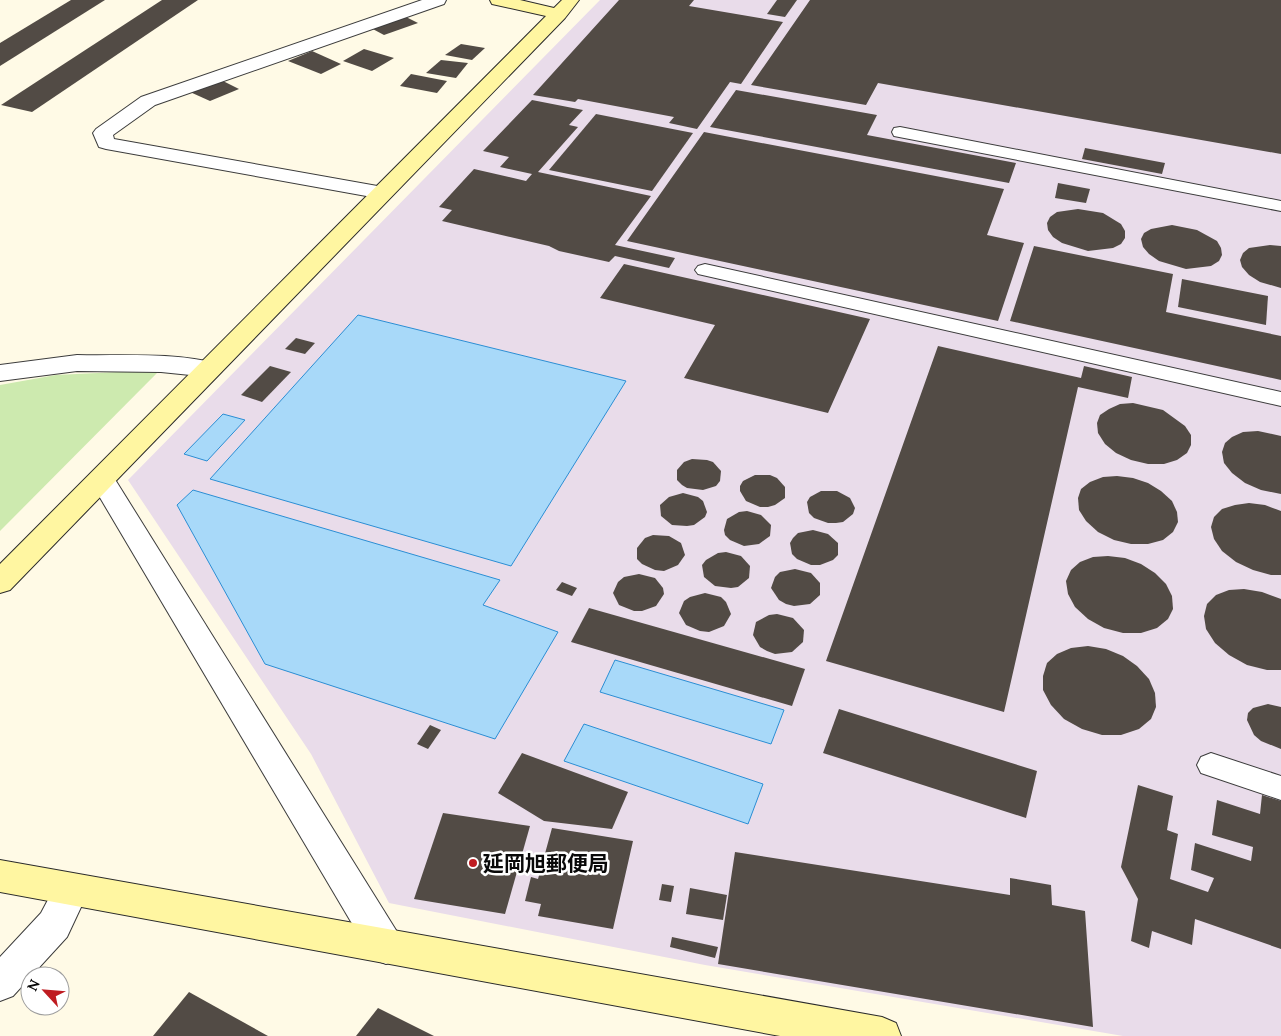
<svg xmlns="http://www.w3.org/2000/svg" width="1281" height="1036" viewBox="0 0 1281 1036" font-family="Lora,'Noto Sans JP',serif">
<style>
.industrial{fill:#e9dcea}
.green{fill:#cdeaaf}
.water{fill:#a8d9f9;stroke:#2b8ed4}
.building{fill:#524b45}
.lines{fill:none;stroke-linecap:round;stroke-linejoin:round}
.lane-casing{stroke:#3c3c3c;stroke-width:2}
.street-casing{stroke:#3c3c3c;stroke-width:2}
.secondary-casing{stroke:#2b2b2b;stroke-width:2}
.lane{fill:#fff;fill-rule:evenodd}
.street{fill:#fff;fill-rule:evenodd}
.secondary{fill:#fff6a1;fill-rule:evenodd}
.poi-dot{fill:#bf1c21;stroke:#fff;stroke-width:2}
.labels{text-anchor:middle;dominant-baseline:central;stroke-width:5;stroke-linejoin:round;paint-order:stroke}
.near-poi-label{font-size:21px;font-weight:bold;fill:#090909;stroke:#fff;text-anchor:start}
</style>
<rect width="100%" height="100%" fill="#fffae6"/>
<polygon class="industrial" points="600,0 1281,0 1281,1036 1123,1036 705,965 389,903 311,754 128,480"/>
<polygon class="green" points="160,370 0,531 0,385 56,375"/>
<g class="water">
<polygon points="358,315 626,381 511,566 210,479"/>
<polygon points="223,414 245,420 207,461 184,454"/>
<polygon points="193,490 500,580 483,605 558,632 495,739 265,664 177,505"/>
<polygon points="615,660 784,710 771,744 600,692"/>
<polygon points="584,724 763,784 748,824 564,761"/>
</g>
<g class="building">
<polygon points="71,0 105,0 0,66 0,43"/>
<polygon points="162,0 198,0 32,112 1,105"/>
<polygon points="619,0 694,0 689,6 783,22 741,84 730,82 697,129 669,123 674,117 578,99 575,102 533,95"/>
<polygon points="777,0 797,0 785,17 767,14"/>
<polygon points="810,0 1281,0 1281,154 878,83 866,105 751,85"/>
<polygon points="402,15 418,23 384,35 369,27"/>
<polygon points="461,44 485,48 472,60 445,55"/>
<polygon points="364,49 394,58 372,71 343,61"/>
<polygon points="312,51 341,64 321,74 288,61"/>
<polygon points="441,60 468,63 456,78 426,73"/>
<polygon points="411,74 447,81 437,93 400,86"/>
<polygon points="223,81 239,89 210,101 190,92"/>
<polygon points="736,90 877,115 867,135 1016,163 1009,183 710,127"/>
<polygon points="532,100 583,110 569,125 578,127 538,172 651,196 615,245 675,258 669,268 615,256 609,262 559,251 549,246 442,221 452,210 439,207 474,169 526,181 532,174 500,167 509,157 483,151"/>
<polygon points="596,114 693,133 652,191 549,170"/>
<polygon points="704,132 1004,189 987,235 1024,243 998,321 627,241"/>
<polygon points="1085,148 1165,163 1162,174 1082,159"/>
<polygon points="1058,183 1090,189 1086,203 1055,198"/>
<polygon points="1078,209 1103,213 1121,224 1125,231 1125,238 1121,244 1113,248 1088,251 1062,243 1053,237 1048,230 1047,223 1050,217 1057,212"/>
<polygon points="1172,225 1197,230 1217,241 1221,248 1222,255 1219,261 1211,266 1186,269 1159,261 1149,254 1143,247 1141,239 1144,233 1151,229"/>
<polygon points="1270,245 1281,246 1281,288 1260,282 1249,275 1242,267 1240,260 1243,253 1249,248"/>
<polygon points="1034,246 1173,274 1166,312 1281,336 1281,380 1010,321"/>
<polygon points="624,264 870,319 828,413 684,378 715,325 600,298"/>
<polygon points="1182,279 1268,296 1266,325 1178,307"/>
<polygon points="296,338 315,343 305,354 285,349"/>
<polygon points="938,346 1081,378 1084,366 1132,377 1128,398 1078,387 1004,712 826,661"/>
<polygon points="270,366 291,372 262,402 241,395"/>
<polygon points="1133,403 1163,410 1185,426 1191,435 1191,445 1187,453 1177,460 1164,464 1148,464 1131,460 1116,453 1105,444 1098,433 1097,423 1100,415 1109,409 1120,404"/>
<polygon points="1258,431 1281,436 1281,494 1261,490 1245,483 1232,473 1224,463 1222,452 1225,443 1232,437 1243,432"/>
<polygon points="692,459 707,460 713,462 721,471 720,481 716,486 703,490 687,488 682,485 677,480 677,470 684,462"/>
<polygon points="755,475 770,475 777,478 785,487 785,498 775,505 768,507 760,507 746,501 740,491 740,486 743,481"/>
<polygon points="1117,476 1133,478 1148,483 1161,491 1172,501 1177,512 1178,522 1173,532 1163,540 1148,544 1131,544 1114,540 1098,532 1086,521 1079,510 1078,498 1081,489 1090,482 1103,477"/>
<polygon points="821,491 837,491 850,498 855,508 853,514 843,522 836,523 828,523 814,518 809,513 807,502 810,497"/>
<polygon points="683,493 698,497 703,501 707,512 705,517 694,525 687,526 672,525 661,516 660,505 669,497"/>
<polygon points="1249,503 1265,505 1281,511 1281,575 1271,575 1253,570 1236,562 1222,551 1214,539 1211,527 1214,517 1222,509 1235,505"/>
<polygon points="747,511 761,515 771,525 770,536 759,544 744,546 730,540 725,535 724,530 727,519 739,512"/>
<polygon points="813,530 828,534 838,543 838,555 833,560 820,565 811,565 797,559 792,554 790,543 793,538 798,533"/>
<polygon points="653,535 669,536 681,543 685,555 678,565 664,571 655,570 642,564 637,559 637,548 645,538"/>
<polygon points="726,552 741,556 750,566 749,578 738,587 731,588 715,586 704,577 702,565 706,560 718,553"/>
<polygon points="1108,556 1125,558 1141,564 1155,573 1166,584 1172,596 1173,609 1168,619 1157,628 1141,633 1123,633 1104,628 1088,619 1075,607 1068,594 1066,581 1071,570 1080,562 1093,557"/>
<polygon points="795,569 811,573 820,583 820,595 810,604 794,606 786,604 779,600 771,588 775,577 780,572"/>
<polygon points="639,574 655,578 663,588 664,594 656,606 642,611 634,611 619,605 613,593 618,582 624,577"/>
<polygon points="562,582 577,588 572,596 556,590"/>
<polygon points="1244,589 1262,592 1281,599 1281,670 1267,670 1247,665 1229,655 1215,643 1206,629 1204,616 1207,604 1216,595 1229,590"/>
<polygon points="705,593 721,597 726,602 731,614 724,626 709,632 700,631 686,625 679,613 684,601 690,597"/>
<polygon points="589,608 805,669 792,706 571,642"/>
<polygon points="777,614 793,618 804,630 803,642 792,652 775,654 767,651 760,647 753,635 756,622 769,615"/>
<polygon points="1088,646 1106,649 1123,656 1137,666 1149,679 1155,693 1156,707 1151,719 1139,729 1121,735 1102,735 1082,729 1064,719 1051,705 1043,690 1043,676 1047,663 1057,654 1071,648"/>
<polygon points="1268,704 1281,707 1281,749 1261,741 1254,735 1247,720 1248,713 1253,708"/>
<polygon points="839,709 1037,771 1026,818 823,753"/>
<polygon points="430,725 441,730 428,749 417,744"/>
<polygon points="522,753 628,792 612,829 544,821 498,793"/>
<polygon points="1138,785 1173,796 1167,830 1178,834 1170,879 1208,892 1214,878 1191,870 1195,843 1251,861 1253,847 1212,835 1217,800 1260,814 1262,795 1281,801 1281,949 1195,919 1192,945 1152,931 1149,948 1131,941 1138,899 1121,867"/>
<polygon points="443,813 530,826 505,914 414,899"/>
<polygon points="552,828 633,841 613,929 538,916 541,904 525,901 531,877 538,879"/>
<polygon points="735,852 1010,895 1010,878 1051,885 1052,905 1085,911 1093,1027 718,964"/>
<polygon points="662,884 674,886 671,902 659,900"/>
<polygon points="690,888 727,895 723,920 686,914"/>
<polygon points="672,937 718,947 715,958 670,947"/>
<polygon points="189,992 268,1036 153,1036"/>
<polygon points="378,1008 434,1036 356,1036"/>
</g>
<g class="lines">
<defs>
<g id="lane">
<polygon points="900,127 1281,201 1281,211 894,136 892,132 894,128"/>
<polygon points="705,264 1281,392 1281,406 698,274 695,270 698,266"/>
<polygon points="1211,753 1281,776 1281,800 1201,773 1197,765 1201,757"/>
</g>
<g id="street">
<polygon points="422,0 446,0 444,4 155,105 113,135 114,139 383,187 390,189 393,193 390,197 383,199 106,149 99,147 93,133 96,129 141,97"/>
<path d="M 77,355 C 123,356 174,352 219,364 L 222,369 L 219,374 L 210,377 L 161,372 L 77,371 L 0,381 L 0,365 Z"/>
<polygon points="102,470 111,473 399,935 404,947 399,959 386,964 373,959 89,479 93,473"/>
<polygon points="71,874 83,879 89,890 67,937 13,996 0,1001 0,957 41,913 59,879"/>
</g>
<g id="secondary">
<polygon points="490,0 520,0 554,8 562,0 579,0 565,18 10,590 0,593 0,564 546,16 492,4"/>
<polygon points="0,860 882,1017 896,1023 901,1036 780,1036 0,892"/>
</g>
</defs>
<use href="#lane" class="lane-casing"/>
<use href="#street" class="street-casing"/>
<use href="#secondary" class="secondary-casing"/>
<use href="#lane" class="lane"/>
<use href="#street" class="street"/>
<use href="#secondary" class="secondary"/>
</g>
<circle class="poi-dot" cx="473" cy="863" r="5"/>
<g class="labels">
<g class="near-poi-label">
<text x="483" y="863">延岡旭郵便局</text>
</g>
</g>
<g transform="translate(45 991) rotate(296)"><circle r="24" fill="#ffffff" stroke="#9d9d9d"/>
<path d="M0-4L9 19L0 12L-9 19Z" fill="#bf1c21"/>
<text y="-8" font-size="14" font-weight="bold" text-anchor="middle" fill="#090909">N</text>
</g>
</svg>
